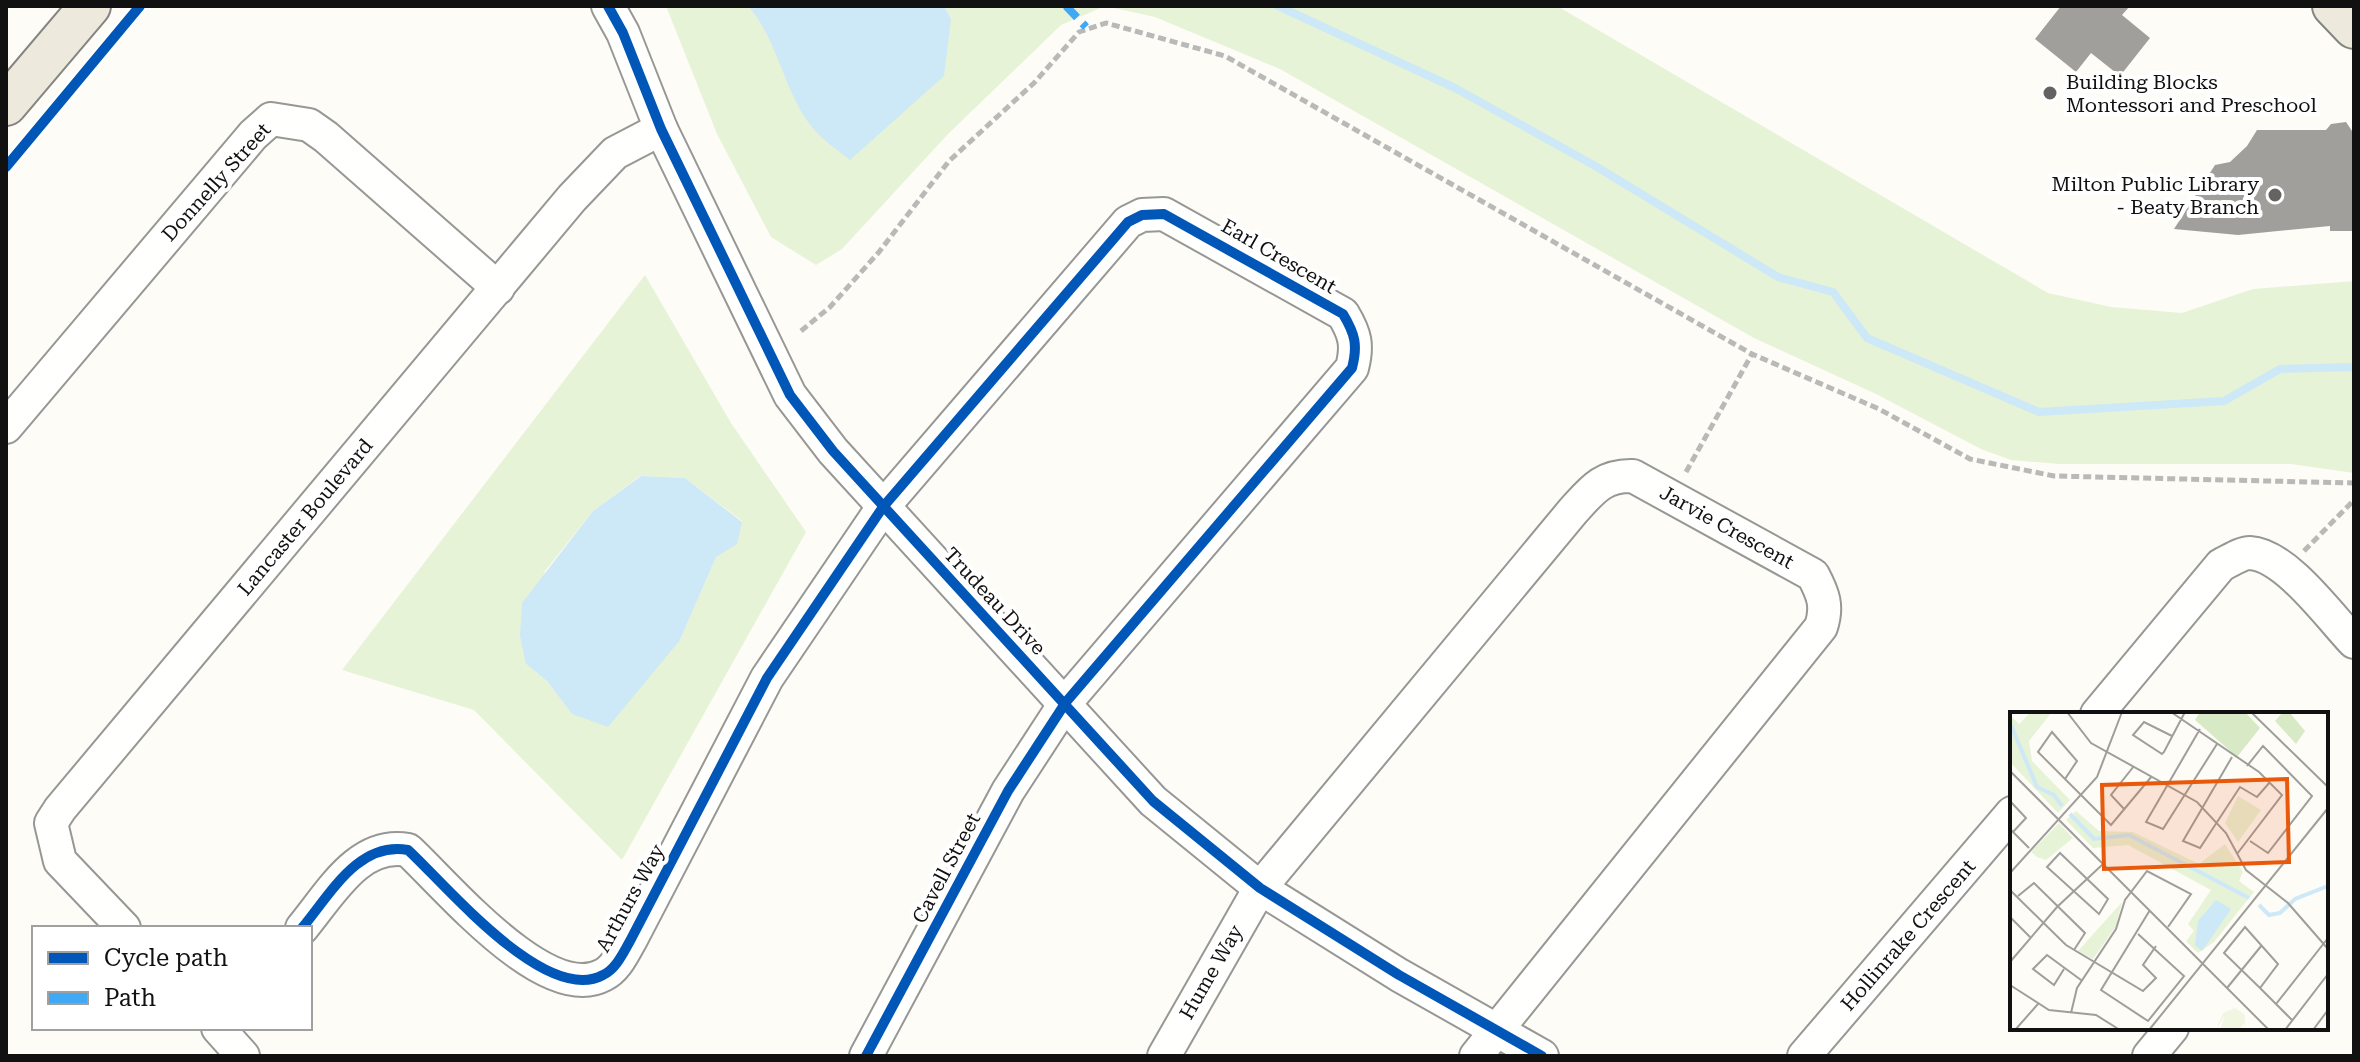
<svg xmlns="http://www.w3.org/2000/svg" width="2360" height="1062" viewBox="0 0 2360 1062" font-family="'Roboto Serif',serif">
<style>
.green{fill:#e7f3d7;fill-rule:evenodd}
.water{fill:#cde8f7}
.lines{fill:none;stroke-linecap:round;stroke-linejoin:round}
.stream{stroke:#cde8f7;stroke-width:8}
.building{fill:#a19f9c}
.minor-casing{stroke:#979795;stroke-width:36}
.major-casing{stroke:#858482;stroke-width:44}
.path{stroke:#b9b9b8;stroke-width:5;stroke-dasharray:8 4;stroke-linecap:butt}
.minor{stroke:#fffffe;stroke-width:32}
.major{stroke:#ede9dc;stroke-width:40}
.quiet{stroke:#3fa9f5;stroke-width:8;stroke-dasharray:16 8;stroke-linecap:butt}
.cycleway-casing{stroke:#fff;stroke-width:15}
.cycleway{stroke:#0057b8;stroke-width:10}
.poi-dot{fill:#646362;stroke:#fff;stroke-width:3}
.labels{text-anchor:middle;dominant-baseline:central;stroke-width:8;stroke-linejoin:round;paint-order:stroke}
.poi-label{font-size:20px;fill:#111;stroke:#fff;text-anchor:start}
.street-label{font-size:20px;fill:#111;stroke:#fff}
.inset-river{fill:none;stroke:#cde8f7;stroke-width:4}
.inset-road{fill:none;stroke:#9f9e9b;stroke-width:2}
.view{fill:#e8590c;fill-opacity:0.15;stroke:#e8590c;stroke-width:4}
.inset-edge{fill:none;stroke:#111;stroke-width:4}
</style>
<rect width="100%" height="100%" fill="#fdfcf7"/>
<g class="green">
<polygon points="666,6 748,6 765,24 793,92 951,19 944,6 1557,6 2048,293 2111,307 2182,313 2253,289 2354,281 2354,473 2291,464 2060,464 2011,460 1981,449 1876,394 1754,338 1280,69 1155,17 1105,6 1061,25 948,134 842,249 816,265 771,237 717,134"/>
<path d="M 645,275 L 731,423 L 806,532 L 622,860 L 474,710 L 342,670 ZM 640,476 L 685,478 L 742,521 L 716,557 L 680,640 L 572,714 L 547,681 L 526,664 L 545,571 L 593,511 Z"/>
</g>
<g class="water">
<path d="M 748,6 L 944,6 L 951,19 L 944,76 L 850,160 C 838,150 822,140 812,127 C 783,91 779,41 748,6 Z"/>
<polygon points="641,476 685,478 742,522 737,544 716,557 680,640 608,727 572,714 547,681 526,664 520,636 522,603 593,511"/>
</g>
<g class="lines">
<polyline class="stream" points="1278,6 1455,88 1597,167 1778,277 1833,292 1867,338 2039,412 2224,401 2280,369 2354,367"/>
</g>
<g class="building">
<polygon points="2061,6 2130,6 2122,15 2150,38 2120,76 2091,53 2076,72 2035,39"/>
<polygon points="2346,122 2354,134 2354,231 2330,231 2330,226 2238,235 2174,229 2215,165 2230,162 2247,146 2257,130 2326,130 2331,124"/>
</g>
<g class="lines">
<defs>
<g id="minor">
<polyline points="608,6 623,33 661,129 790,395 833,451 1153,801 1260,888 1399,975 1542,1056"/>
<polyline points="6,427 253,135 271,119 309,125 326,137 498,288"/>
<path d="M 2097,714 L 2221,565 C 2230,561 2241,553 2250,553 C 2286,555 2330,617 2354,642"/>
<polyline points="124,928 60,861 51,823 60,809 572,198 615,153 661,129"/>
<path d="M 302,928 C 331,893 359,841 408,850 C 446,885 546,1006 603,975 C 616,969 623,953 630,941 L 767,678 L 883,507 L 1128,222 L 1142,215 L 1164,214 L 1343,314 C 1355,334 1358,345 1352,368 L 1066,702 L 1008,791 L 866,1056"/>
<polyline points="218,1028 243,1056"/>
<path d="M 1164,1056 L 1260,888 L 1573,511 C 1592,490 1603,475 1633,476 L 1813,575 C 1823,594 1828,606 1821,627 L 1476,1056"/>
<polyline points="1804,1056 2012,813"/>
<polyline points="2149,1056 2172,1028"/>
</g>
<g id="major">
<polyline points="2333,6 2354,28"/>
<polyline points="6,105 90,6"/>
</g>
</defs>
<use href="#minor" class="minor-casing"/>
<use href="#major" class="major-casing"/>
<g class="path">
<polyline points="801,331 830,307 879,252 949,161 1034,83 1079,32 1106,23 1225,56 1752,354 1879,409 1970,459 2054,476 2354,483"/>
<polyline points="1686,472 1752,354"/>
<polyline points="2304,551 2354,500"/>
</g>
<use href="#minor" class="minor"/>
<use href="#major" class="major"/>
<polyline class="quiet" points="1066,6 1086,27"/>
<defs>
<g id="cycleway">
<polyline points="608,6 623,33 661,129 790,395 833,451 1153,801 1260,888 1399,975 1542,1056"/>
<polyline points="6,167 140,6"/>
<path d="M 302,928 C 331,893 359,841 408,850 C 446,885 546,1006 603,975 C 616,969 623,953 630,941 L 767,678 L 883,507 L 1128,222 L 1142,215 L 1164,214 L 1343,314 C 1355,334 1358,345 1352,368 L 1066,702 L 1008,791 L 866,1056"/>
</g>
</defs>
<use href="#cycleway" class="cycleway-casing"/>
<use href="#cycleway" class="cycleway"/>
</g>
<g class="poi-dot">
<circle cx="2050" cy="93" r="8"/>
<circle cx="2275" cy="195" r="8"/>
</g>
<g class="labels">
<g class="poi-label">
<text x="2066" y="82">Building Blocks<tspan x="2066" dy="23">Montessori and Preschool</tspan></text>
<text x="2259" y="184" text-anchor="end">Milton Public Library<tspan x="2259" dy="23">- Beaty Branch</tspan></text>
</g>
<g class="street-label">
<text transform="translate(216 182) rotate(-48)">Donnelly Street</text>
<text transform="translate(1279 256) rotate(30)">Earl Crescent</text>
<text transform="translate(305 517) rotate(-50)">Lancaster Boulevard</text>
<text transform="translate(1727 527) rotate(29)">Jarvie Crescent</text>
<text transform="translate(995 601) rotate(47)">Trudeau Drive</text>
<text transform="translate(946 868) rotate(-62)">Cavell Street</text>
<text transform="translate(630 898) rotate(-61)">Arthurs Way</text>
<text transform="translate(1908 935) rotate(-49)">Hollinrake Crescent</text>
<text transform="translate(1211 972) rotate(-60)">Hume Way</text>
</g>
</g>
<g transform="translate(2010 712)">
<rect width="318" height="318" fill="#fdfcf7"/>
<path d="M 21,0 L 42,0 L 19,29 L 22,49 L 60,88 L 48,101 L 0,50 L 0,3 L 9,12 ZM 228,84 L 251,98 L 228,130 L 215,111 ZM 66,99 L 89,119 L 123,120 L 189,152 L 215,132 L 233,160 L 229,169 L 244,180 L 204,230 L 188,241 L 176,229 L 184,219 L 178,212 L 201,178 L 118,133 L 83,136 L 56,108 ZM 49,111 L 63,126 L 36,148 L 27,145 L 21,140 ZM 112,190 L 106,214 L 83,247 L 68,239 Z" fill="#e7f3d7"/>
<path d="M 190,0 L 235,0 L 250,16 L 227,45 L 185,8 ZM 273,0 L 280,1 L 295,19 L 286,32 L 265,9 Z" fill="#d8eac5"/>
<path d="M 225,296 L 235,303 L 235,318 L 234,310 L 230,318 L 210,318 L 215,303 L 206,318 L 213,301 Z" fill="#f0f6e1"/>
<path d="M 206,188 L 221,197 L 192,239 L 185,233 L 188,209 Z" fill="#cde8f7"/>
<path class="inset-river" d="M 0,11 L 27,75 L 44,83 L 52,94M 60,102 L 84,127 L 119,123 L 239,186M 249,193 L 259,203 L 270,201 L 285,187 L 318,174"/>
<path class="inset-road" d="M 57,0 L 81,31 L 187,90 L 216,121 L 236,158 L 278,191 L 318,237M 161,0 L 249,60 L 272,83 L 227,142M 241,0 L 318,75M 190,17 L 136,110 L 153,117 L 207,32M 162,24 L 134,10 L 123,23 L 152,42 L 154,40 L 175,0M 222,45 L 173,129 L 190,136 L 230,75 L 247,85 L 260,70M 237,54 L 253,34 L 302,84 L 258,141 L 240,129M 0,59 L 259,318M 55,67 L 67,49 L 42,20 L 28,40 L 101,113 L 142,64M 0,89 L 16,106 L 3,120M 115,98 L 101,83 L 124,54M 0,117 L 19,136M 50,141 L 98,187 L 89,202 L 37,155 ZM 0,161 L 87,65 L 112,0M 0,178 L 56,233 L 133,279 L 146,266 L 133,253 L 146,234M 8,184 L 24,171 L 75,221 L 64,238M 0,205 L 20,225M 235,215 L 268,252 L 250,276 L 214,241 ZM 128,222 L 174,264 L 138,309 L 91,278 L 140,198M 0,250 L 47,195 L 93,152M 54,257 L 44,273 L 23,257 L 37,243 L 71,268M 0,273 L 39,298 L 86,303 L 110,318M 217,276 L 252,233M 250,276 L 282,308M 266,292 L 318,226M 61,301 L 67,276 L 106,217 L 115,188 L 137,159 L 181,182 L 158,215M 5,318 L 28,292M 139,318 L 318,96M 275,318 L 318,262M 303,318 L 318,298"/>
<path class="view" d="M 277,67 L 279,150 L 94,157 L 92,73 Z"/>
<rect width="318" height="318" class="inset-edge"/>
</g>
<rect width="2360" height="1062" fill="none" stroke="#111111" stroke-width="16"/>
<rect x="32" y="926" width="280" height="104" fill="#ffffff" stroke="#a0a0a0" stroke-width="2"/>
<rect x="48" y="952" width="40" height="12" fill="#0057b8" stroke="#a0a0a0" stroke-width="2"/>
<text x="104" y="966" font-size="24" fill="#111111">Cycle path</text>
<rect x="48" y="992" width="40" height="12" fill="#3fa9f5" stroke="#a0a0a0" stroke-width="2"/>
<text x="104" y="1006" font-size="24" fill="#111111">Path</text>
</svg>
